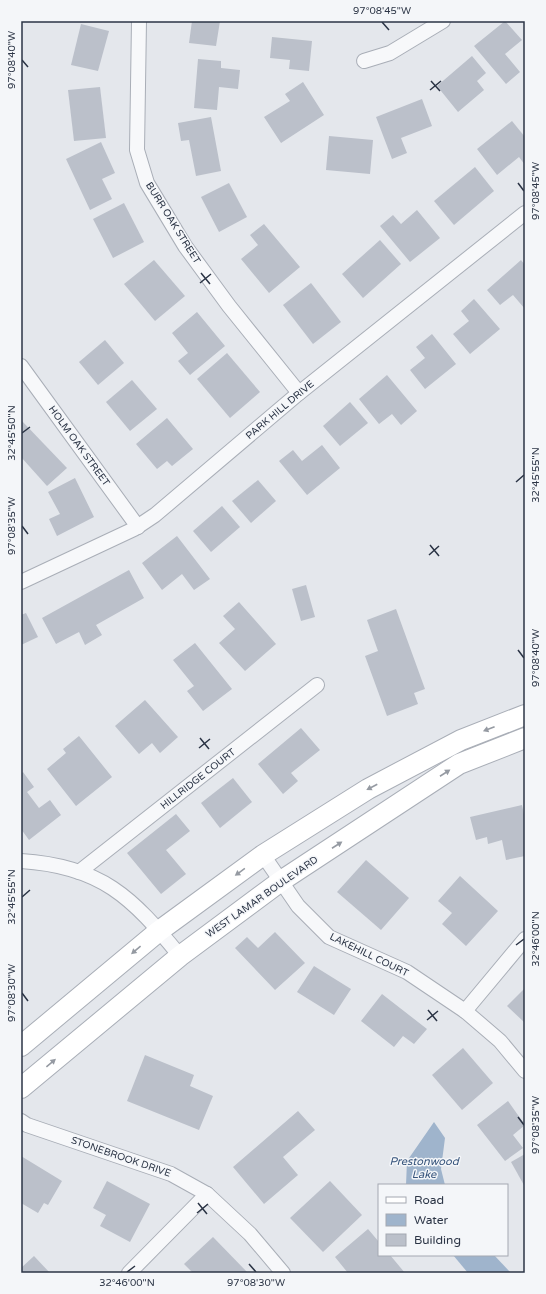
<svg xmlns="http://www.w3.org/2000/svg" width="546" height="1294" viewBox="0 0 546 1294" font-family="'Varela Round',sans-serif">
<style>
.water{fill:#9fb4cc}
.building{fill:#bbc0ca}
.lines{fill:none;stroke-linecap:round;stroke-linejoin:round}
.street-casing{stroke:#a9aeb7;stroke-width:16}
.secondary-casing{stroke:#a9aeb7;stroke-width:22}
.street{stroke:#f7f8fa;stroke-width:14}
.secondary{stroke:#fff;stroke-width:20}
.oneway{fill:#959aa2}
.ticks{fill:none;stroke:#2b3445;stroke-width:1.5}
.labels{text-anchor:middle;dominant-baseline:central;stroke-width:3;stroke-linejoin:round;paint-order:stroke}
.street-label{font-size:10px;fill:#2b3445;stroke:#f4f6f9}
.water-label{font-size:11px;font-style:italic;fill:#34527a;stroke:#f4f6f9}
.neatline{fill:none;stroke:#2b3445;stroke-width:1.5}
.ticks-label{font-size:10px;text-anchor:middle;fill:#2b3445}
</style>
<rect width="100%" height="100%" fill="#e4e7ec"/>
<g class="water">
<polygon points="434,1122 445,1138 441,1169 445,1185 406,1185 407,1161"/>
<polygon points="453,1255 494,1255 511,1273 468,1273"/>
</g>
<g class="building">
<polygon points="192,21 220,21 216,46 189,43"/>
<polygon points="505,21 522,40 505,54 520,72 506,84 474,46"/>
<polygon points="81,24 109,31 98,71 71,65"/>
<polygon points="272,37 312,41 309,71 289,69 290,60 270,58"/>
<polygon points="472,56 486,73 477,81 484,90 458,112 437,86"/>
<polygon points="198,59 221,61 221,68 240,70 238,89 219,87 217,110 194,108"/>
<polygon points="303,82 324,115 281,143 264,117 290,101 285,94"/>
<polygon points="100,87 106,138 74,141 68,90"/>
<polygon points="422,99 432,126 401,138 407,153 392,159 376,117"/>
<polygon points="211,117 221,171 196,176 189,140 181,141 178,123"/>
<polygon points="512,121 525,137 525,165 519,157 497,175 477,149"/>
<polygon points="329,136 373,140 370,174 326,170"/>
<polygon points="101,142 115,173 102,179 112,199 90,210 66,159"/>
<polygon points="475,167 494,191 454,225 434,201"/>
<polygon points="229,183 247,217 219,232 201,197"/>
<polygon points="124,203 144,242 113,258 93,219"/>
<polygon points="417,210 440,238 410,262 380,226 393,215 401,224"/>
<polygon points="264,224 300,267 269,293 241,259 258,245 250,235"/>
<polygon points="380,240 401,264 363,298 342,274"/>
<polygon points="154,260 185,296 155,321 124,284"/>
<polygon points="521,260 525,265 525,309 513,295 500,305 487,290"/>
<polygon points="311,283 341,322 313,344 283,305"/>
<polygon points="474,299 500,329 470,354 453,334 469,321 461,311"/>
<polygon points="197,312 225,346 190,375 178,361 188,353 172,333"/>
<polygon points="432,334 456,364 425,389 410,370 425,358 416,347"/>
<polygon points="105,340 124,363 98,385 79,362"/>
<polygon points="227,353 260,392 230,418 197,379"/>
<polygon points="387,375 417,411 401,425 392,414 379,424 359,399"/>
<polygon points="132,380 157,409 130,431 106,402"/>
<polygon points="350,402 368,423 340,446 323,426"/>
<polygon points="167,418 193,449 172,466 167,461 157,469 136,444"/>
<polygon points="21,420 67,468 47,486 21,457"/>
<polygon points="322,445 340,468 307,495 279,461 293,450 302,461"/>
<polygon points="75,478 94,517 57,536 49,519 60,514 48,492"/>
<polygon points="258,480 276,501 251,523 232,501"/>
<polygon points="222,506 240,527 211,552 193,531"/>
<polygon points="177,536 210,579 194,590 182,574 162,590 142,563"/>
<polygon points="129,570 144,598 96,625 102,635 85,645 79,632 56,644 42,618"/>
<polygon points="306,585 315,617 301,621 292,589"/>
<polygon points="239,602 276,644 245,671 219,643 235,629 223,616"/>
<polygon points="396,609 425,689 414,693 418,704 387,716 365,656 378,651 367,620"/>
<polygon points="26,613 38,637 21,645 21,615"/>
<polygon points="195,643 232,689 203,711 187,691 194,686 173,660"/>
<polygon points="145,700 178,737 160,753 152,743 139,754 115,726"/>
<polygon points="301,728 320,750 291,773 298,781 283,794 258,764"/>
<polygon points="79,736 112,777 76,806 47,769 66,753 63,749"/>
<polygon points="23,772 34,787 27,792 39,808 50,800 61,815 29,840 21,829 21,774"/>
<polygon points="233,778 252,802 220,828 201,803"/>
<polygon points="522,805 525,819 525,856 506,860 502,840 488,844 487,837 476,840 470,817"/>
<polygon points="176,814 190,831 166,850 186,874 161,894 127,853"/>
<polygon points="366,860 409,898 381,930 337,892"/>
<polygon points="460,876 498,911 466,946 442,924 452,913 438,901"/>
<polygon points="275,932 305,963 275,990 235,948 247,937 258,948"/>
<polygon points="314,966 351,989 334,1015 297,992"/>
<polygon points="525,988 525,1023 507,1006"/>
<polygon points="382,994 427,1029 414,1044 403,1036 394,1047 361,1021"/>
<polygon points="463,1048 493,1083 462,1110 432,1075"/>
<polygon points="145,1055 194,1075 190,1086 213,1096 199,1130 127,1101"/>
<polygon points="508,1101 525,1125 513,1135 523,1148 505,1161 477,1125"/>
<polygon points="298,1111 315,1130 283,1157 298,1175 264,1204 233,1167"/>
<polygon points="525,1154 525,1187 511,1162"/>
<polygon points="21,1156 62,1181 48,1205 44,1203 38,1213 21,1203"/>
<polygon points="107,1181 150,1204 130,1242 100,1226 106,1215 93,1208"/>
<polygon points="330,1181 362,1215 323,1252 290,1218"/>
<polygon points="368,1229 379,1242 379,1255 390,1255 405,1273 348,1273 335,1257"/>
<polygon points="213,1237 248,1273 193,1273 184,1264"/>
<polygon points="34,1256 50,1273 21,1273 21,1268"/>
</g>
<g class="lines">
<defs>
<g id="street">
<polyline points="139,21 137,150 147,183 185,246 229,306 299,393"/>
<polyline points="364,61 390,53 443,21"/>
<polyline points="21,366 138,527"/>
<polyline points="21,582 134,529 155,515 299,393 525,213"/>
<polyline points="263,855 298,906 329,937 407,972 465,1011 500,1041 525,1071"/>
<path d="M 21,861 C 101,866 132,897 180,956"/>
<polyline points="79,872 317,685"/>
<polyline points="465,1011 525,939"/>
<polyline points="21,1121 27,1125 171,1174 207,1194 250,1234 283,1273"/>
<polyline points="129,1273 207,1194"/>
</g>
<g id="secondary">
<polyline points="21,1046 159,931 263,855 368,789 461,740 525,715"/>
<polyline points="21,1088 180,956 281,881 459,764 525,738"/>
</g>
</defs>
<use href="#street" class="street-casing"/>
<use href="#secondary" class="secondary-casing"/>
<use href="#street" class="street"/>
<use href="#secondary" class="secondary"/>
</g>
<defs><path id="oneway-solid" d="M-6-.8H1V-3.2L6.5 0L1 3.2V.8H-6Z"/></defs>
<g class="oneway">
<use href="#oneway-solid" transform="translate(489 729) rotate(159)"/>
<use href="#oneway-solid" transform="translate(445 773) rotate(-33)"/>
<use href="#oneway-solid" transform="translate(372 787) rotate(152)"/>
<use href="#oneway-solid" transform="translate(337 845) rotate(-33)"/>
<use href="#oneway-solid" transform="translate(240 872) rotate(144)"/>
<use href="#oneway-solid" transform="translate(136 950) rotate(140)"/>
<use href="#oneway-solid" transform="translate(51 1063) rotate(-40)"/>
</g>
<path class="ticks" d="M 382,22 L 389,30M 22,60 L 28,67M 431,81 L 440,91M 430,90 L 441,81M 518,183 L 524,191M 201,273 L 210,284M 200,283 L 211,274M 22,433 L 30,427M 516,482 L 524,475M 22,526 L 28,534M 430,545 L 439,556M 429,555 L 439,546M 518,650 L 524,658M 200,738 L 209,749M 199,748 L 210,739M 22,897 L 30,890M 516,945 L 524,939M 22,993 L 28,1001M 428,1010 L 437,1021M 427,1020 L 438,1011M 518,1117 L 524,1125M 198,1203 L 207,1214M 197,1213 L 208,1204M 249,1264 L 256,1272M 127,1272 L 135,1266"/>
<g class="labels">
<g class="street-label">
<text transform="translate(173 223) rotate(58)">BURR OAK STREET</text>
<text transform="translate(280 410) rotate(-40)">PARK HILL DRIVE</text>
<text transform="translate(79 446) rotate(54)">HOLM OAK STREET</text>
<text transform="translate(198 779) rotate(-38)">HILLRIDGE COURT</text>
<text transform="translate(262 897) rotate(-35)">WEST LAMAR BOULEVARD</text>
<text transform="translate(369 955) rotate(26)">LAKEHILL COURT</text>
<text transform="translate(121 1157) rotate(19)">STONEBROOK DRIVE</text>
</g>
<g class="water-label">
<text x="424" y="1161">Prestonwood<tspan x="424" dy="13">Lake</tspan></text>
</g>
</g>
<rect width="546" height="1294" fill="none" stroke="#f4f6f9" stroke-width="44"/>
<rect x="378" y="1184" width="130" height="72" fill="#f4f6f9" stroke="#a4a8b1"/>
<rect x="386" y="1197" width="20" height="6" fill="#ffffff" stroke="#a4a8b1"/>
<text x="414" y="1204" font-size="12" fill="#2b3445">Road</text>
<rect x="386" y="1214" width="20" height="12" fill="#9fb4cc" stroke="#a4a8b1"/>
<text x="414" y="1224" font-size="12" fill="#2b3445">Water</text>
<rect x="386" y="1234" width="20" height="12" fill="#bbc0ca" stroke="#a4a8b1"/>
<text x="414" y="1244" font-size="12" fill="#2b3445">Building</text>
<rect x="22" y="22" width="502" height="1250" class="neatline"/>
<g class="ticks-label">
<text x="382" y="14">97°08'45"W</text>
<text transform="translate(11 60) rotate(-90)" y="4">97°08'40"W</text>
<text transform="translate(535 191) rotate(-90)" y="4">97°08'45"W</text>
<text transform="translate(11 433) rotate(-90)" y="4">32°45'50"N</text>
<text transform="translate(535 475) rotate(-90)" y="4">32°45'55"N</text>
<text transform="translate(11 526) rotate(-90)" y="4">97°08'35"W</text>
<text transform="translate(535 658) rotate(-90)" y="4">97°08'40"W</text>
<text transform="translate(11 897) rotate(-90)" y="4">32°45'55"N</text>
<text transform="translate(535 939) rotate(-90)" y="4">32°46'00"N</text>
<text transform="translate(11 993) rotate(-90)" y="4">97°08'30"W</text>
<text transform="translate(535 1125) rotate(-90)" y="4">97°08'35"W</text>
<text x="127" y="1286">32°46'00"N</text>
<text x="256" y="1286">97°08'30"W</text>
</g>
</svg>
